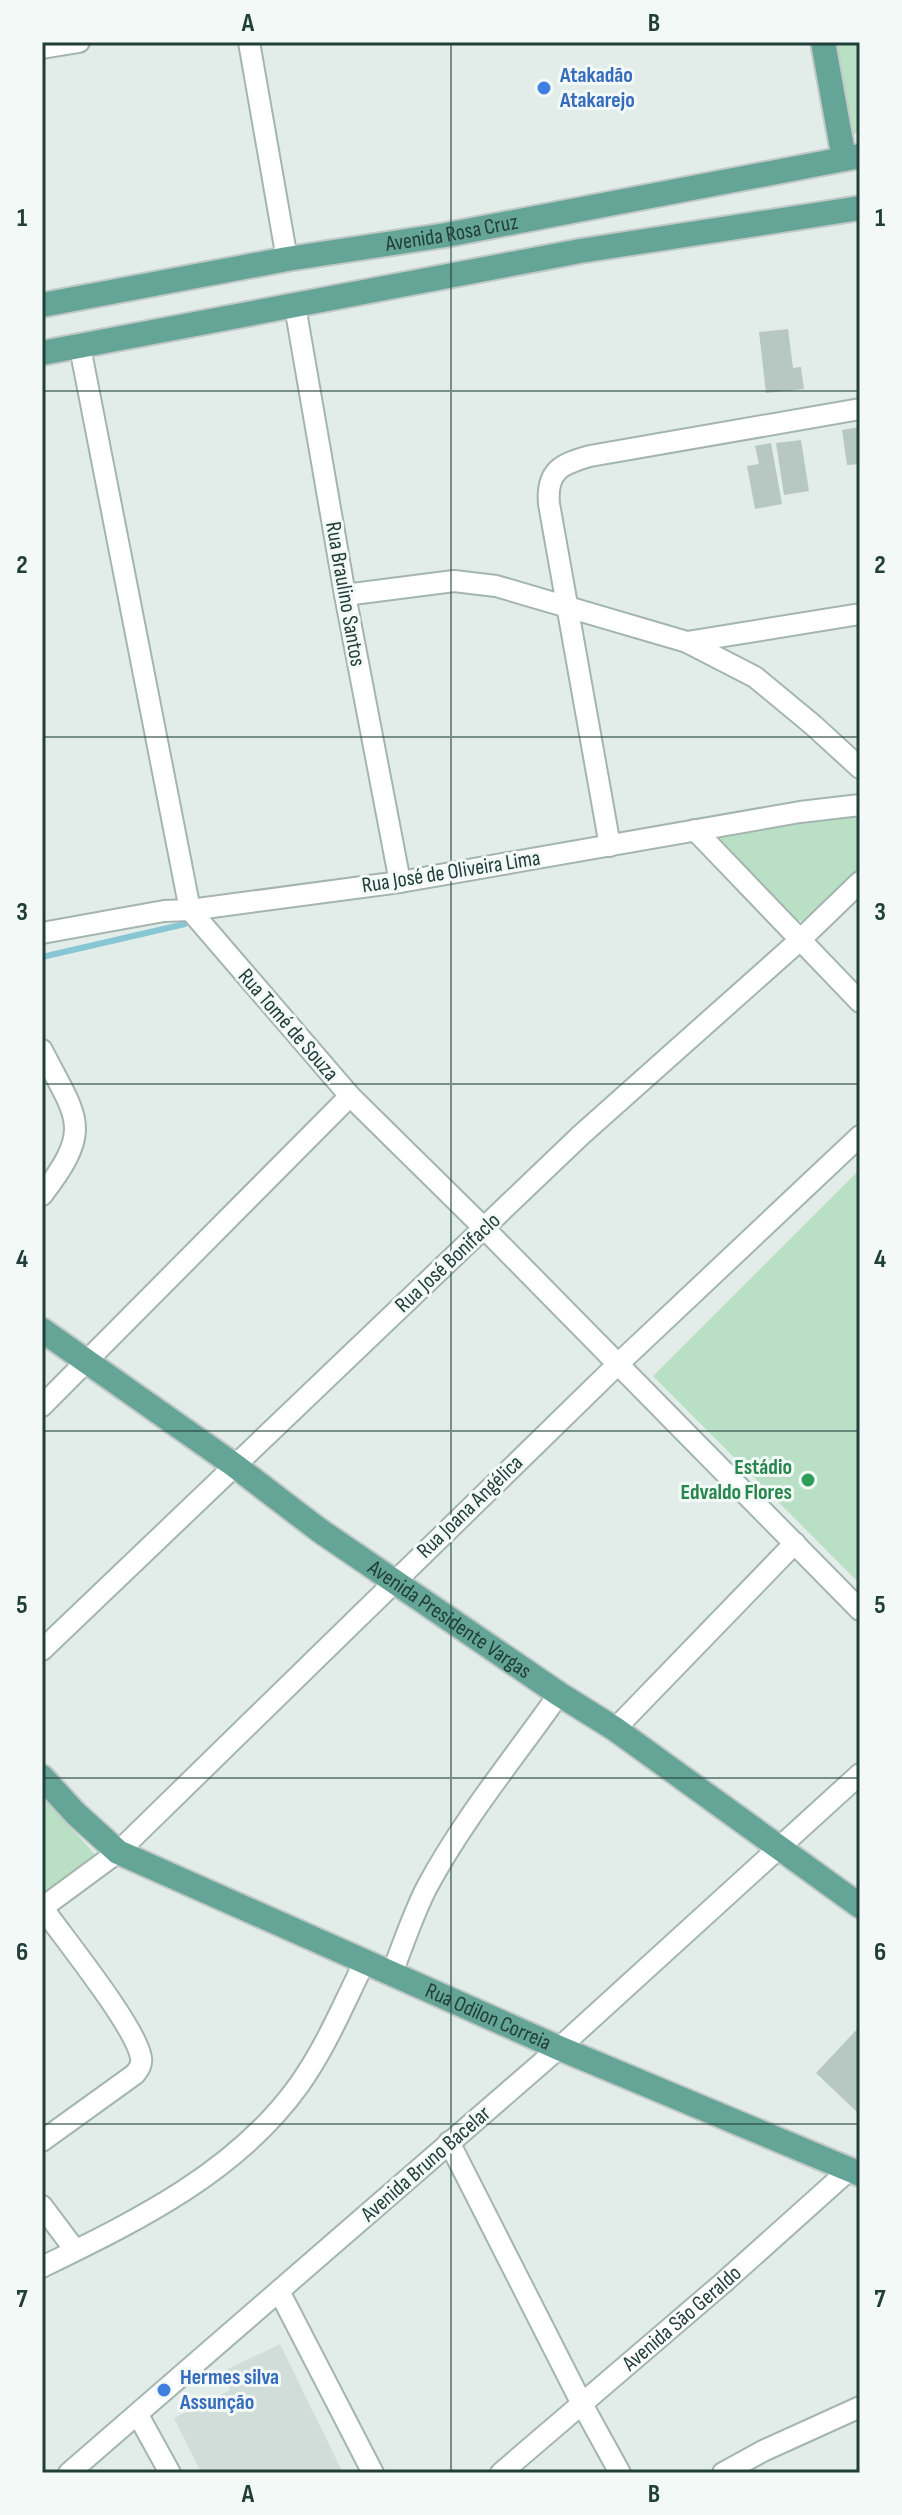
<svg xmlns="http://www.w3.org/2000/svg" width="902" height="2515" viewBox="0 0 902 2515" font-family="'Sofia Sans Condensed',sans-serif">
<style>
.built{fill:#d0ddd8}
.green{fill:#b9e0c5}
.lines{fill:none;stroke-linecap:round;stroke-linejoin:round}
.stream{stroke:#87c6d5;stroke-width:6}
.building{fill:#b7c8c2}
.minor-casing{stroke:#a4b5b0;stroke-width:24}
.major-casing{stroke:#c1c9c7;stroke-width:28}
.minor{stroke:#fff;stroke-width:20}
.major{stroke:#64a597;stroke-width:24}
.grid{fill:none;stroke:#213f38;stroke-width:2;stroke-opacity:0.55}
.shop-dot{fill:#3f7fe0;stroke:#f3f9f6;stroke-width:3}
.leisure-dot{fill:#2e9e5b;stroke:#f3f9f6;stroke-width:3}
.labels{text-anchor:middle;dominant-baseline:central;stroke-width:6;stroke-linejoin:round;paint-order:stroke}
.shop-label{font-size:22px;font-weight:bold;fill:#366cbe;stroke:#f3f9f6;text-anchor:start}
.street-label{font-size:22px;fill:#213f38;stroke:#f3f9f6}
.leisure-label{font-size:22px;font-weight:bold;fill:#27864d;stroke:#f3f9f6;text-anchor:end}
.neatline{fill:none;stroke:#213f38;stroke-width:3}
.grid-label{font-size:26px;text-anchor:middle;font-weight:bold;fill:#213f38}
</style>
<rect width="100%" height="100%" fill="#e2ede9"/>
<polygon class="built" points="280,2344 343,2473 201,2473 174,2418 230,2390 222,2372"/>
<g class="green">
<polygon points="822,42 860,42 860,132 849,136"/>
<polygon points="860,812 860,871 822,910 805,921 791,920 714,837"/>
<polygon points="860,1169 860,1584 653,1376"/>
<polygon points="42,1795 98,1858 48,1894 42,1886"/>
</g>
<g class="lines">
<polyline class="stream" points="42,957 185,924"/>
</g>
<g class="building">
<polygon points="788,329 793,368 801,367 804,389 766,393 759,332"/>
<polygon points="860,427 860,464 847,465 842,430"/>
<polygon points="801,440 809,491 784,495 776,443"/>
<polygon points="771,443 782,504 755,509 747,466 759,464 755,446"/>
<polygon points="860,2026 860,2115 816,2073"/>
</g>
<g class="lines">
<defs>
<g id="minor">
<polyline points="249,42 287,259"/>
<polyline points="42,48 79,42"/>
<polyline points="295,306 345,595 400,882"/>
<polyline points="80,347 190,910 350,1096 485,1229 860,1610"/>
<polyline points="345,595 454,581 496,586 687,642 860,614"/>
<polyline points="687,642 755,677 813,725 860,768"/>
<polyline points="695,830 860,1002"/>
<path d="M 610,846 L 549,504 C 546,470 562,464 590,456 L 860,409"/>
<polyline points="42,933 164,911 190,910 400,882 800,812 860,805"/>
<path d="M 42,1050 C 76,1118 95,1127 42,1195"/>
<polyline points="42,1406 350,1096"/>
<polyline points="42,1650 581,1135 800,940 860,882"/>
<polyline points="615,1729 795,1543"/>
<path d="M 42,1907 C 63,1937 137,2028 141,2058 C 142,2065 139,2069 135,2074 L 42,2141"/>
<polyline points="42,1908 118,1852 617,1365 860,1136"/>
<path d="M 392,1973 C 403,1945 413,1914 427,1887 C 464,1818 514,1758 559,1694"/>
<polyline points="449,2142 582,2404 620,2473"/>
<polyline points="42,2206 75,2250"/>
<path d="M 42,2267 C 136,2221 236,2173 299,2085 C 326,2047 344,2003 365,1961"/>
<polyline points="280,2293 373,2473"/>
<polyline points="138,2415 170,2473"/>
<polyline points="69,2473 559,2048 860,1774"/>
<path id="s1" d="M 501,2473 L 723,2283 L 849,2170"/>
<polyline points="723,2473 763,2451 860,2407"/>
</g>
<g id="major">
<polyline points="823,42 844,159"/>
<path id="s2" d="M 42,305 L 287,259 L 446,235 L 860,156"/>
<polyline points="42,353 580,251 860,208"/>
<path id="s3" d="M 42,1330 L 234,1465 L 319,1530 L 559,1694 L 615,1729 L 860,1906"/>
<path id="s4" d="M 42,1777 L 75,1813 L 118,1852 L 559,2048 L 860,2174"/>
</g>
</defs>
<use href="#minor" class="minor-casing"/>
<use href="#major" class="major-casing"/>
<use href="#minor" class="minor"/>
<use href="#major" class="major"/>
</g>
<path class="grid" d="M 451,42 L 451,2473M 42,391 L 860,391M 42,737 L 860,737M 42,1084 L 860,1084M 42,1431 L 860,1431M 42,1778 L 860,1778M 42,2124 L 860,2124"/>
<g class="shop-dot">
<circle cx="544" cy="88" r="8"/>
<circle cx="164" cy="2390" r="8"/>
</g>
<circle class="leisure-dot" cx="808" cy="1480" r="8"/>
<g class="labels">
<g class="shop-label">
<text x="560" y="75">Atakadão<tspan x="560" dy="25">Atakarejo</tspan></text>
<text x="180" y="2377">Hermes silva<tspan x="180" dy="25">Assunção</tspan></text>
</g>
<g class="street-label">
<text stroke="none"><textPath href="#s2" startOffset="416">Avenida Rosa Cruz</textPath></text>
<text transform="translate(345 594) rotate(80)">Rua Braulino Santos</text>
<text transform="translate(451 872) rotate(-9)">Rua José de Oliveira Lima</text>
<text transform="translate(288 1025) rotate(49)">Rua Tomé de Souza</text>
<text transform="translate(448 1263) rotate(-43)">Rua José Bonifaclo</text>
<text transform="translate(470 1507) rotate(-44)">Rua Joana Angélica</text>
<text stroke="none"><textPath href="#s3" startOffset="500">Avenida Presidente Vargas</textPath></text>
<text stroke="none"><textPath href="#s4" startOffset="512">Rua Odilon Correia</textPath></text>
<text transform="translate(426 2164) rotate(-41)">Avenida Bruno Bacelar</text>
<text stroke="none"><textPath href="#s1" startOffset="238">Avenida São Geraldo</textPath></text>
</g>
<g class="leisure-label">
<text x="792" y="1467">Estádio<tspan x="792" dy="25">Edvaldo Flores</tspan></text>
</g>
</g>
<rect width="902" height="2515" fill="none" stroke="#f3f9f6" stroke-width="88"/>
<rect x="44" y="44" width="814" height="2427" class="neatline"/>
<g class="grid-label">
<text x="248" y="31">A</text>
<text x="654" y="31">B</text>
<text x="22" y="226">1</text>
<text x="880" y="226">1</text>
<text x="22" y="573">2</text>
<text x="880" y="573">2</text>
<text x="22" y="920">3</text>
<text x="880" y="920">3</text>
<text x="22" y="1267">4</text>
<text x="880" y="1267">4</text>
<text x="22" y="1613">5</text>
<text x="880" y="1613">5</text>
<text x="22" y="1960">6</text>
<text x="880" y="1960">6</text>
<text x="22" y="2307">7</text>
<text x="880" y="2307">7</text>
<text x="248" y="2502">A</text>
<text x="654" y="2502">B</text>
</g>
</svg>
